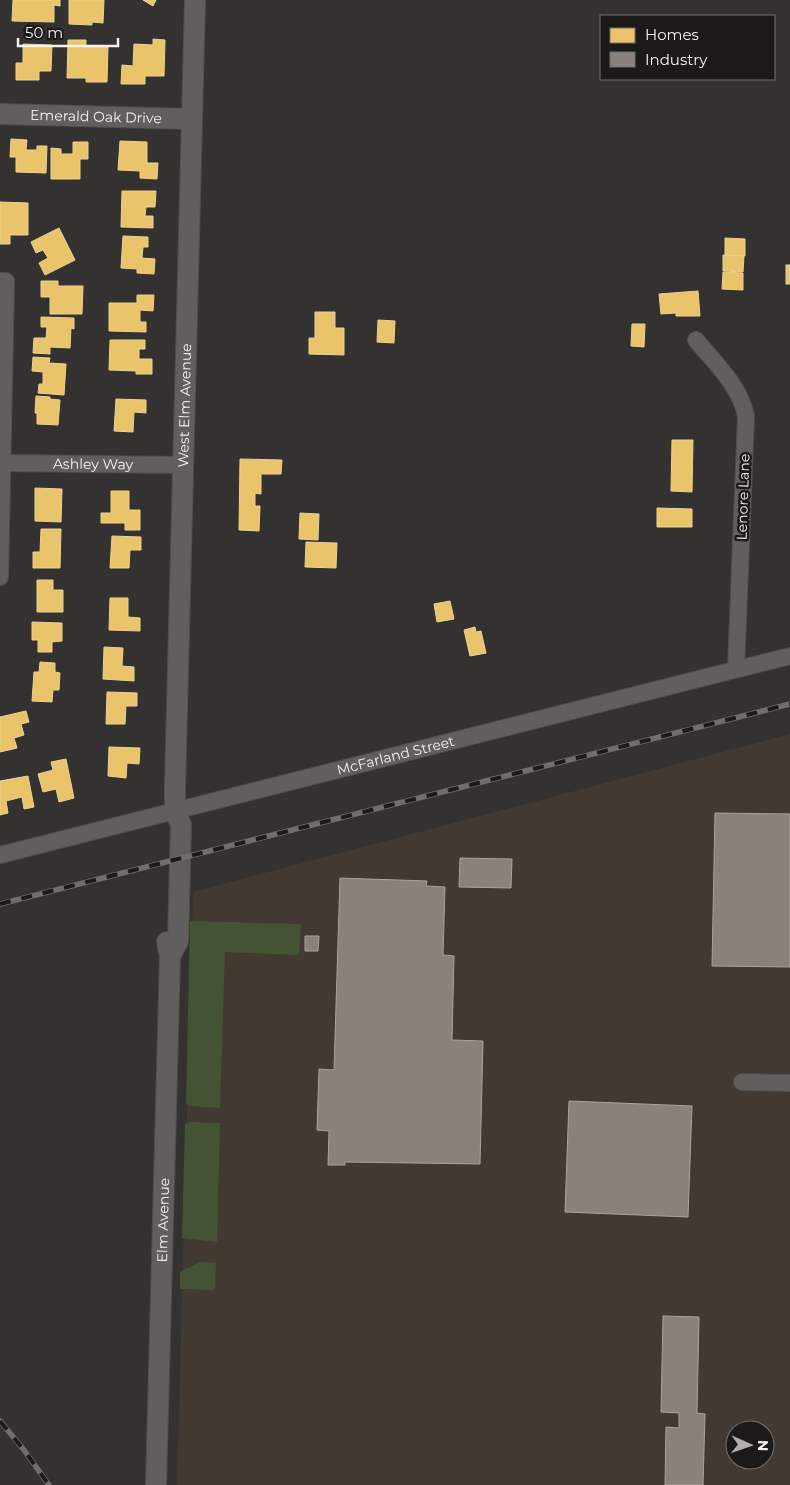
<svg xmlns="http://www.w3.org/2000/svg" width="790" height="1485" viewBox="0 0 790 1485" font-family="Montserrat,sans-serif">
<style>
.built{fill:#423933;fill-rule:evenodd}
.green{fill:#445334}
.homes{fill:#e9c46a;stroke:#ecd292}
.industry{fill:#8a817c;stroke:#aaa39f}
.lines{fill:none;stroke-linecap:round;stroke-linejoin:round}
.minor-casing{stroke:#4f4e4c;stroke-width:18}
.tertiary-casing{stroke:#4f4e4c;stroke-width:22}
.minor{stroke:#615f5e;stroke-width:16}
.tertiary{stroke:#615f5e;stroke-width:20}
.rail-casing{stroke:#6f6e6c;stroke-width:5.5}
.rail{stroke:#1b1a18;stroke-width:4;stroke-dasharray:11;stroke-linecap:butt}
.labels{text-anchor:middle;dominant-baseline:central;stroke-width:5;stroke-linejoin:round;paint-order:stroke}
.street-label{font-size:14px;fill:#f4f1f0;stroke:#1b1a18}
</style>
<rect width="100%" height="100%" fill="#343230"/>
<path class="built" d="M 790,734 L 790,1485 L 177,1485 L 193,892 ZM 735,1430 L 765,1430 L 765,1460 L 735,1460 Z"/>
<g class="green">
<polygon points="190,921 301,924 299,955 225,952 220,1108 190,1106 186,1104"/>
<polygon points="190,1122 220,1123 217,1242 182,1238 185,1124"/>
<polygon points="200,1262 216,1263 215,1290 180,1289 180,1272"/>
</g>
<g class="homes">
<polygon points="13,0 60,0 60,6 54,5 54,22 12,21"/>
<polygon points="69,0 104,0 103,23 92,22 92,25 69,24"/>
<polygon points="143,0 156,0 153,6"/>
<polygon points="153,39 165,40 164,76 145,76 145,84 121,84 122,65 133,66 134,44 153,45"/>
<polygon points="68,40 86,40 86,47 108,47 107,82 86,82 86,78 67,78"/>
<polygon points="23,44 52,45 51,71 39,71 39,80 16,80 16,63 23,63"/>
<polygon points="11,139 27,140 26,150 37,150 37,146 47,146 46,173 16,172 16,157 10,157"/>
<polygon points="120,141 147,142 147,163 158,163 157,179 140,178 140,171 118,170"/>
<polygon points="73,142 88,142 88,159 80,159 80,179 51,179 51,148 61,149 61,154 73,154"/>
<polygon points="122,191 156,191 155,207 146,207 145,216 153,216 153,228 121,227"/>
<polygon points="0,202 28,203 28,235 10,235 10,244 0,244"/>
<polygon points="59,228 75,260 45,275 39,263 48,258 43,250 36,253 31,242"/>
<polygon points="123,236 148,237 148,247 143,247 142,258 155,259 154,274 137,273 137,269 121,268"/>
<polygon points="725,238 745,239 745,256 725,255"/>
<polygon points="723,255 744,256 743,272 723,271"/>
<rect x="786" y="265" width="4" height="19"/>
<polygon points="723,272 743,273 743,290 722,289"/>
<polygon points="41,281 58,281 58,286 83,286 82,314 50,314 50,297 41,297"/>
<polygon points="698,291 700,316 676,316 676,313 661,314 659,294"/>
<polygon points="137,295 154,295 153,311 140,310 140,322 146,322 146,332 109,331 109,303 137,303"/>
<polygon points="315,312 335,312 335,328 344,328 344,355 309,354 309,338 315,338"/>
<polygon points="41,317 74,318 74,329 71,328 70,348 50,347 50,354 33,353 34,338 46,338 47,327 41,327"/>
<polygon points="378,320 395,321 394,343 377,342"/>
<polygon points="632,324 645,324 644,347 631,346"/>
<polygon points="110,340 145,340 145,349 139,349 139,359 152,359 152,374 136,374 136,371 109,370"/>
<polygon points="33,357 50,358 49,363 66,364 64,395 38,393 39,384 43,384 43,372 32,371"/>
<polygon points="36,396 50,397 50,399 60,400 58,425 37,424 37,413 35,413"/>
<polygon points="116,399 146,400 146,413 134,412 133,432 114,431"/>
<polygon points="672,440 693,440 692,492 671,491"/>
<polygon points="240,459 282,460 281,474 261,474 261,494 255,493 255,506 260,506 259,531 239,530"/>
<polygon points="35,488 62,489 61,522 35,521"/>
<polygon points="111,491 129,491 129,510 140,510 140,530 125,530 125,523 101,523 101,513 111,513"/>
<polygon points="657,508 692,509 692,527 657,527"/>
<polygon points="300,513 319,514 318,540 299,539"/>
<polygon points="41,529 61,529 60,568 33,568 33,552 40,552"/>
<polygon points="112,536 141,537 141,550 130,550 129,568 110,568"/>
<polygon points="306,542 337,543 336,568 305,567"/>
<polygon points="37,580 53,580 53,590 63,590 63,612 37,612"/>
<polygon points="110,598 128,598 128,617 140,618 140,631 109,630"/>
<polygon points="450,601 454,619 437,622 434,604"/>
<polygon points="32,622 62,623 62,641 52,642 52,652 38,652 38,640 32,640"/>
<polygon points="475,627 476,632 481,631 486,653 470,656 464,630"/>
<polygon points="104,647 123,648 122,666 134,667 134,681 103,679"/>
<polygon points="40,662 55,663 55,672 60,673 59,690 53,690 52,702 32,701 34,672 39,672"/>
<polygon points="107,692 137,693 137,706 126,706 125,724 106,724"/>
<polygon points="26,711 29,722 21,724 24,735 14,738 17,748 0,752 0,717"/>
<polygon points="109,747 140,748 139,764 127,763 126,778 108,776"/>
<polygon points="66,759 74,798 59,802 56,789 43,792 38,774 53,770 51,762"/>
<polygon points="28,776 34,807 24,809 22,797 6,801 8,813 0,815 0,781"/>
</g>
<g class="industry">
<polygon points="715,813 790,814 790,967 712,966"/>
<polygon points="460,858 512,859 511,888 459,887"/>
<polygon points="340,878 427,881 426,886 445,887 443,955 454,956 452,1040 483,1041 480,1164 345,1162 345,1165 328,1165 329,1131 317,1130 319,1069 334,1070"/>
<polygon points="305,936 319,936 318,951 305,951"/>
<polygon points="569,1101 692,1106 688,1217 565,1212"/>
<polygon points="663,1316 699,1317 697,1413 705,1414 703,1485 665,1485 666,1427 679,1428 679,1413 661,1412"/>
</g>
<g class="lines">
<defs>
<g id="minor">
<polyline points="0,281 6,281 0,577"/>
<path d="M 696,340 C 715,363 740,386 746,416 L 736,669"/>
<path id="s1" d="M 3,463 L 182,465"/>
<path id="s2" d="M 0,855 L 790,656"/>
<polyline points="742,1082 790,1083"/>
</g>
<g id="tertiary">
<path id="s3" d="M 0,114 L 192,119"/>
<path id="s4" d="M 170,956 L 178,941 L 181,825 L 175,810 L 175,787 L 195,0"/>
<path id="s5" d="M 156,1485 L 170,956 L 167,942"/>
</g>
</defs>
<use href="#minor" class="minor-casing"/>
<use href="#tertiary" class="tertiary-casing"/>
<use href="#minor" class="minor"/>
<use href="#tertiary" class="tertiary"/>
<defs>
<g id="rail">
<polyline points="0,904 790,704"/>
<polyline points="0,1421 24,1450 49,1485"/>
</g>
</defs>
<use href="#rail" class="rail-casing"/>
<use href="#rail" class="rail"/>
</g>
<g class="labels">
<g class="street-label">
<text stroke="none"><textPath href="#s3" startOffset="96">Emerald Oak Drive</textPath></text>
<text stroke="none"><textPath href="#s4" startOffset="554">West Elm Avenue</textPath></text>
<text stroke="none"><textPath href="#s1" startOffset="90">Ashley Way</textPath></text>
<text transform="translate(743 497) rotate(-88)">Lenore Lane</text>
<text stroke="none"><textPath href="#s2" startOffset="408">McFarland Street</textPath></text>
<text stroke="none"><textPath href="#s5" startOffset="265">Elm Avenue</textPath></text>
</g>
</g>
<rect x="600" y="15" width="175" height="65" fill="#1b1a18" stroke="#72706e"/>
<rect x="610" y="28" width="25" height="15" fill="#e9c46a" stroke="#72706e"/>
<text x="645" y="40" font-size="15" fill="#f4f1f0">Homes</text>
<rect x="610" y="52" width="25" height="15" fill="#8a817c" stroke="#72706e"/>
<text x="645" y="65" font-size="15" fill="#f4f1f0">Industry</text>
<g transform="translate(750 1445) rotate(92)"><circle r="24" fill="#1b1a18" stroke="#72706e"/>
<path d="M0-4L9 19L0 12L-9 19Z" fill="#b1aead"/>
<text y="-8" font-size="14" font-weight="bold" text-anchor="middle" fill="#f4f1f0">N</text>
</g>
<path d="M18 38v8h100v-8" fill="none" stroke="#f4f1f0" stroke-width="2.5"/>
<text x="25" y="38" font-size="15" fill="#f4f1f0" stroke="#1b1a18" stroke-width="4" paint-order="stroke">50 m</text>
</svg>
